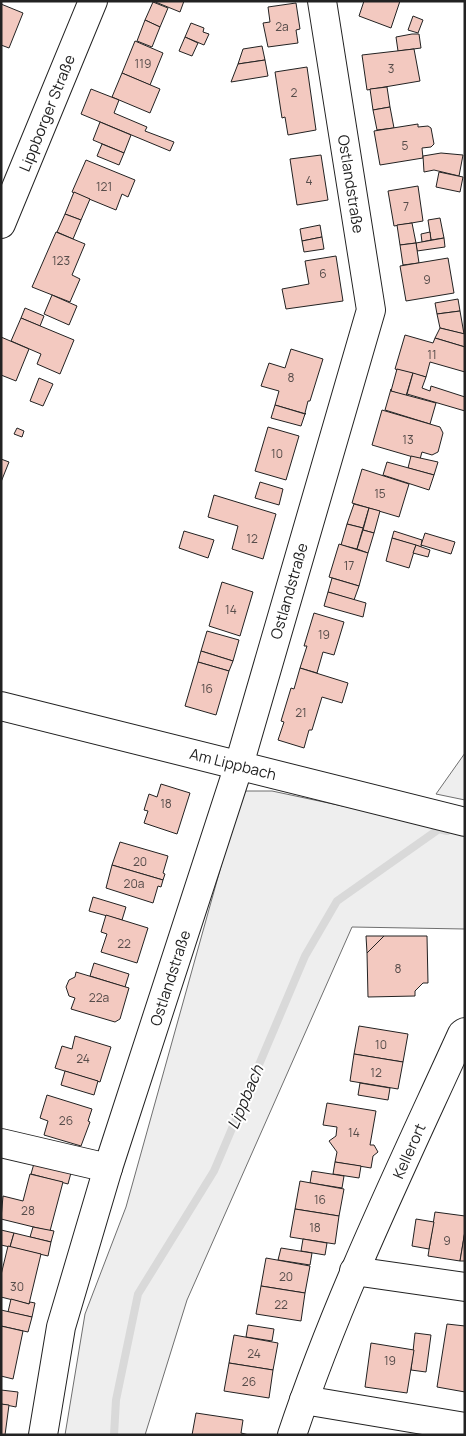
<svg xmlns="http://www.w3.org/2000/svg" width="466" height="1436" viewBox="0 0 466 1436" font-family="Manrope,sans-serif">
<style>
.green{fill:#eee;stroke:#6f6f6f}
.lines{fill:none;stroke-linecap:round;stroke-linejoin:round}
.stream{stroke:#d9d9d9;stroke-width:8}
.building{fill:#f3c9c0;stroke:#222}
.minor-casing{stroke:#222;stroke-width:30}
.major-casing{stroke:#222;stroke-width:30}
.minor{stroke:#fff;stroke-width:28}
.major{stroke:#fff;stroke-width:28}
.labels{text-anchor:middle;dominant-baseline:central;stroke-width:4;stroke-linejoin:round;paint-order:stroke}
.number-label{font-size:12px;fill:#564c4a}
.street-label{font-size:15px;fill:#222;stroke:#fff}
.water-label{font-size:16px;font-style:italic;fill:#222;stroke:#fff}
</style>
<rect width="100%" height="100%" fill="#fff"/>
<g class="green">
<polygon points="465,753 465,800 436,794"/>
<polygon points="242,791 272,791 465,832 465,929 352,927 187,1300 145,1435 65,1435 85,1314 126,1207"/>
</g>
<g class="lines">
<polyline class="stream" points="114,1435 116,1400 138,1294 214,1171 305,956 337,901 439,829 447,831"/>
</g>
<g class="building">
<polygon points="153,1 184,1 180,12"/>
<polygon points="364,1 400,1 391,28 359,16"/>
<polygon points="153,2 168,8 160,27 145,20"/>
<polygon points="296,3 300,29 296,30 298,43 268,47 263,23 270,22 268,7"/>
<polygon points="1,4 23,13 9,48 1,45"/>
<polygon points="413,16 423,20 418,33 408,30"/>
<polygon points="145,20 160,27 152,47 137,41"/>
<polygon points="191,23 204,28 203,32 209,34 204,45 185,37"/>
<polygon points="412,34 419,34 421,48 398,51 396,37"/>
<polygon points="185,37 198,43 192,56 179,51"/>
<polygon points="135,41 163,53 150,85 122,73"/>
<polygon points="262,46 265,60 238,64 243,49"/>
<polygon points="414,49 420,81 367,90 362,55"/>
<polygon points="265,60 268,76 231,82 238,64"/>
<polygon points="307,67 316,130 288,135 285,117 282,118 275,72"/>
<polygon points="122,73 160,89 150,113 112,97"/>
<polygon points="387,87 390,107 373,110 370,89"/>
<polygon points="91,89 119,100 114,113 147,127 145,131 174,142 170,151 81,114"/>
<polygon points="390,107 394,128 377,130 373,110"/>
<polygon points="100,122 131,135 124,153 93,140"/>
<polygon points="418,124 418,127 428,126 431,128 434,144 431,147 422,148 423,158 380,165 374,131"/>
<polygon points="102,144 124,153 119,165 97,156"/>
<polygon points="441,153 463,155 459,176 434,170 424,172 423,156"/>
<polygon points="321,155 328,200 297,205 290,159"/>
<polygon points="86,160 135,180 128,197 122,194 116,210 72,192"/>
<polygon points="439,172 463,177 460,192 436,187"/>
<polygon points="418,186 423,221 394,226 388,191"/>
<polygon points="74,192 90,199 81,220 65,214"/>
<polygon points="65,214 81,220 73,239 57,232"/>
<polygon points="440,218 444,238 431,240 428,220"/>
<polygon points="412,223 416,243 400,245 397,225"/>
<polygon points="320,225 322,237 302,241 300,229"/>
<polygon points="56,232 85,244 72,275 80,279 70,302 32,287"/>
<polygon points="430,232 431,240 422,242 421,234"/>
<polygon points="322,237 324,249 304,252 302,241"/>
<polygon points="444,238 445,247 417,251 416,243"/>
<polygon points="416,243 419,263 403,265 400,245"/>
<polygon points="336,256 343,301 286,309 282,289 309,284 305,261"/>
<polygon points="448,258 454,293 406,301 400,266"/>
<polygon points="52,295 77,306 69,325 44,314"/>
<polygon points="458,299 460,311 437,314 435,303"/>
<polygon points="25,308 44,316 40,326 21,318"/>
<polygon points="460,311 464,334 440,328 437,314"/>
<polygon points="21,318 74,340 60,374 37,364 41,354 11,341"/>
<polygon points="440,328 465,334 465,347 435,338"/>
<polygon points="405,335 433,343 435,338 465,347 465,372 430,362 426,377 395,369"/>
<polygon points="1,337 29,349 16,381 1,375"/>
<polygon points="291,349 323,359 310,401 308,401 305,413 306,414 275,405 279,391 261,386 269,363 285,368"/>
<polygon points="397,369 413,373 406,396 391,391"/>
<polygon points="413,373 426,377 422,388 430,391 431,386 465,397 465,411 407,394"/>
<polygon points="39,378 53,384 43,406 30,401"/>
<polygon points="391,389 391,391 436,403 430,424 385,410"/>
<polygon points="275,405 305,414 301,426 271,418"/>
<polygon points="382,410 440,427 443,433 438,452 432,455 422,452 420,459 372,445"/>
<polygon points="268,427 299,436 286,480 255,471"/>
<polygon points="17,428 24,431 22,437 14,434"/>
<polygon points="411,456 438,462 434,475 408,468"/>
<polygon points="1,459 9,462 1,482"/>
<polygon points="387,462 434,475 429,490 383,475"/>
<polygon points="362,469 409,484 399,517 352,503"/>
<polygon points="260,482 283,489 279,505 255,498"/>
<polygon points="214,495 276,514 263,559 232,549 238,526 208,517"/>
<polygon points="354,504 369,508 363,528 347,524"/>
<polygon points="369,508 380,511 374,533 363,530"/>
<polygon points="347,524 363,528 357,549 341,545"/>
<polygon points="363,530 374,533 368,553 357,549"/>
<polygon points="184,531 214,540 208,558 179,548"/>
<polygon points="394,531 422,540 421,547 392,538"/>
<polygon points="425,533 455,542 451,554 421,545"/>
<polygon points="392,538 416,545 409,568 386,561"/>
<polygon points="339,544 368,553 359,586 329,577"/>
<polygon points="416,545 430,550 428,557 413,553"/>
<polygon points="332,578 359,586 354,600 328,592"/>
<polygon points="222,582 253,592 240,636 209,626"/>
<polygon points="328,592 366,603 363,617 324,606"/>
<polygon points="314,613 344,622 334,655 323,652 317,673 300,668 307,646 304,646"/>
<polygon points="207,631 239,640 233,661 201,651"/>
<polygon points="201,651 233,661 229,671 198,662"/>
<polygon points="198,662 229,671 216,715 185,706"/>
<polygon points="300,668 348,683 342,703 322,697 312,730 309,730 304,748 278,740 284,722 281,721 291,688 294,689"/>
<polygon points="161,784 190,793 177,834 144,823 148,811 144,810 149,794 157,797"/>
<polygon points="120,842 168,856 163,873 165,874 163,880 112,865"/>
<polygon points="112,865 163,880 161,887 158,886 153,903 106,888"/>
<polygon points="93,897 126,907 122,920 89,911"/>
<polygon points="106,915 148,928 137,963 101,952 107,934 101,932"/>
<polygon points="366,936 384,936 367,953"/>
<polygon points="384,936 427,936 428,983 423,983 415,991 415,996 368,997 367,953"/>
<polygon points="94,963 129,974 125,987 90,976"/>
<polygon points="76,972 129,988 120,1019 115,1022 71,1009 75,998 69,996 66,987 69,980 75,977"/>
<polygon points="359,1026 408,1034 403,1062 354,1054"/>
<polygon points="75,1036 111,1047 100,1082 55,1068 62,1046 72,1049"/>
<polygon points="354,1054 403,1062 398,1089 350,1081"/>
<polygon points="65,1071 98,1081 94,1095 61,1085"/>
<polygon points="360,1083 390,1088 388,1100 358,1095"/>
<polygon points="47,1095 92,1109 88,1121 90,1122 81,1146 44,1135 48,1121 40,1118"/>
<polygon points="327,1103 376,1111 370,1145 374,1145 378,1152 373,1156 371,1168 335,1162 337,1152 329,1141 336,1136 337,1127 323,1125"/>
<polygon points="35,1160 72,1169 68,1184 31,1174"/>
<polygon points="335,1162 361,1166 359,1178 333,1174"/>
<polygon points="312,1171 344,1176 342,1188 310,1183"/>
<polygon points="30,1174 63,1182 50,1231 1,1219 3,1196 23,1201"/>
<polygon points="300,1181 344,1189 339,1216 295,1209"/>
<polygon points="295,1209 339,1216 335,1244 290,1237"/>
<polygon points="435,1212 465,1216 465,1231 460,1261 428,1256"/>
<polygon points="416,1219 434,1222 429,1249 412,1246"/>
<polygon points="33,1227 54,1231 51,1242 30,1237"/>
<polygon points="1,1230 14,1233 10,1247 1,1245"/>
<polygon points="465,1231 465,1261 460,1261"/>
<polygon points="14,1233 51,1242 48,1256 10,1247"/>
<polygon points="303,1239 327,1243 325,1255 301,1251"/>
<polygon points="8,1246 41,1254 29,1304 1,1297 1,1275"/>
<polygon points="281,1248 312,1253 310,1265 278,1260"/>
<polygon points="266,1258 310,1266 305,1293 261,1286"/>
<polygon points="261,1286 305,1293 301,1321 256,1314"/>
<polygon points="11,1299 29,1304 30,1302 35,1303 32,1317 8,1312"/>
<polygon points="1,1310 32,1317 28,1332 1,1326"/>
<polygon points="447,1324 465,1326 465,1392 437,1387"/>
<polygon points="248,1325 274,1329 272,1341 246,1337"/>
<polygon points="1,1326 23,1331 13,1379 1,1376"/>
<polygon points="415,1333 431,1335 426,1372 411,1370"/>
<polygon points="234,1335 278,1343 273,1370 229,1363"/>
<polygon points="371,1343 414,1350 407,1393 365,1387"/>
<polygon points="229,1363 273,1370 269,1398 224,1391"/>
<polygon points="1,1390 18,1392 16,1407 1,1404"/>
<polygon points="1,1404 9,1405 5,1435 1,1435"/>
<polygon points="196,1413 243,1420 241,1433 249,1435 192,1435"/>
</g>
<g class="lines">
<defs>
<g id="minor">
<polyline points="1,706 465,822"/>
<polyline points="1,1143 108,1168"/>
<polyline points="354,1271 465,1287"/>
<polyline points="304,1400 465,1427"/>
<polyline points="43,1435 61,1327 108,1168 239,765 371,310 322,1"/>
<path d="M 292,1435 C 338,1297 402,1166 462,1034 L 465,1032"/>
</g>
<polyline id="major" points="1,224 93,1"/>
</defs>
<use href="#minor" class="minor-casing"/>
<use href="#major" class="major-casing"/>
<use href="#minor" class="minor"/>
<use href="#major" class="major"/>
</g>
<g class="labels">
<g class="number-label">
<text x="282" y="26">2a</text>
<text x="143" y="63">119</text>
<text x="391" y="68">3</text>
<text x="294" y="92">2</text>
<text x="405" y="145">5</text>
<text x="309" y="180">4</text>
<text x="104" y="186">121</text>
<text x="406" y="206">7</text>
<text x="61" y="260">123</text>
<text x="323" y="273">6</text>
<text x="427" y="279">9</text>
<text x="432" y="354">11</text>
<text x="291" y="377">8</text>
<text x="408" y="439">13</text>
<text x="277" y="453">10</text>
<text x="380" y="493">15</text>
<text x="252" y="538">12</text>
<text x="349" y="565">17</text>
<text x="231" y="609">14</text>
<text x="324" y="634">19</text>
<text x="207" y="688">16</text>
<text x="301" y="712">21</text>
<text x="166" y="803">18</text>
<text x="140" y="861">20</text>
<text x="134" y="883">20a</text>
<text x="124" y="943">22</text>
<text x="398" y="968">8</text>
<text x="99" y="997">22a</text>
<text x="381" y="1044">10</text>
<text x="83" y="1058">24</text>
<text x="376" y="1072">12</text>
<text x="66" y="1120">26</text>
<text x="354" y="1132">14</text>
<text x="320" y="1199">16</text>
<text x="28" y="1210">28</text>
<text x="315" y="1227">18</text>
<text x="447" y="1240">9</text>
<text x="286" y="1276">20</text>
<text x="17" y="1286">30</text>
<text x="281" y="1304">22</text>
<text x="254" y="1353">24</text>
<text x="390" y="1360">19</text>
<text x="249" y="1381">26</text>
</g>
<g class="street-label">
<text transform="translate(47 113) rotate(-68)">Lippborger Straße</text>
<text transform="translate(351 184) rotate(81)">Ostlandstraße</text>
<text transform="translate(289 591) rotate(-74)">Ostlandstraße</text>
<text transform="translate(233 764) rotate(14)">Am Lippbach</text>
<text transform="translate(170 978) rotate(-72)">Ostlandstraße</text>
<text transform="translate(409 1151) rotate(-66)">Kellerort</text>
</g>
<g class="water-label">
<text transform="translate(245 1097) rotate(-67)">Lippbach</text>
</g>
</g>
<rect width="466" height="1436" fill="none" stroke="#222222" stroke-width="5"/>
</svg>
